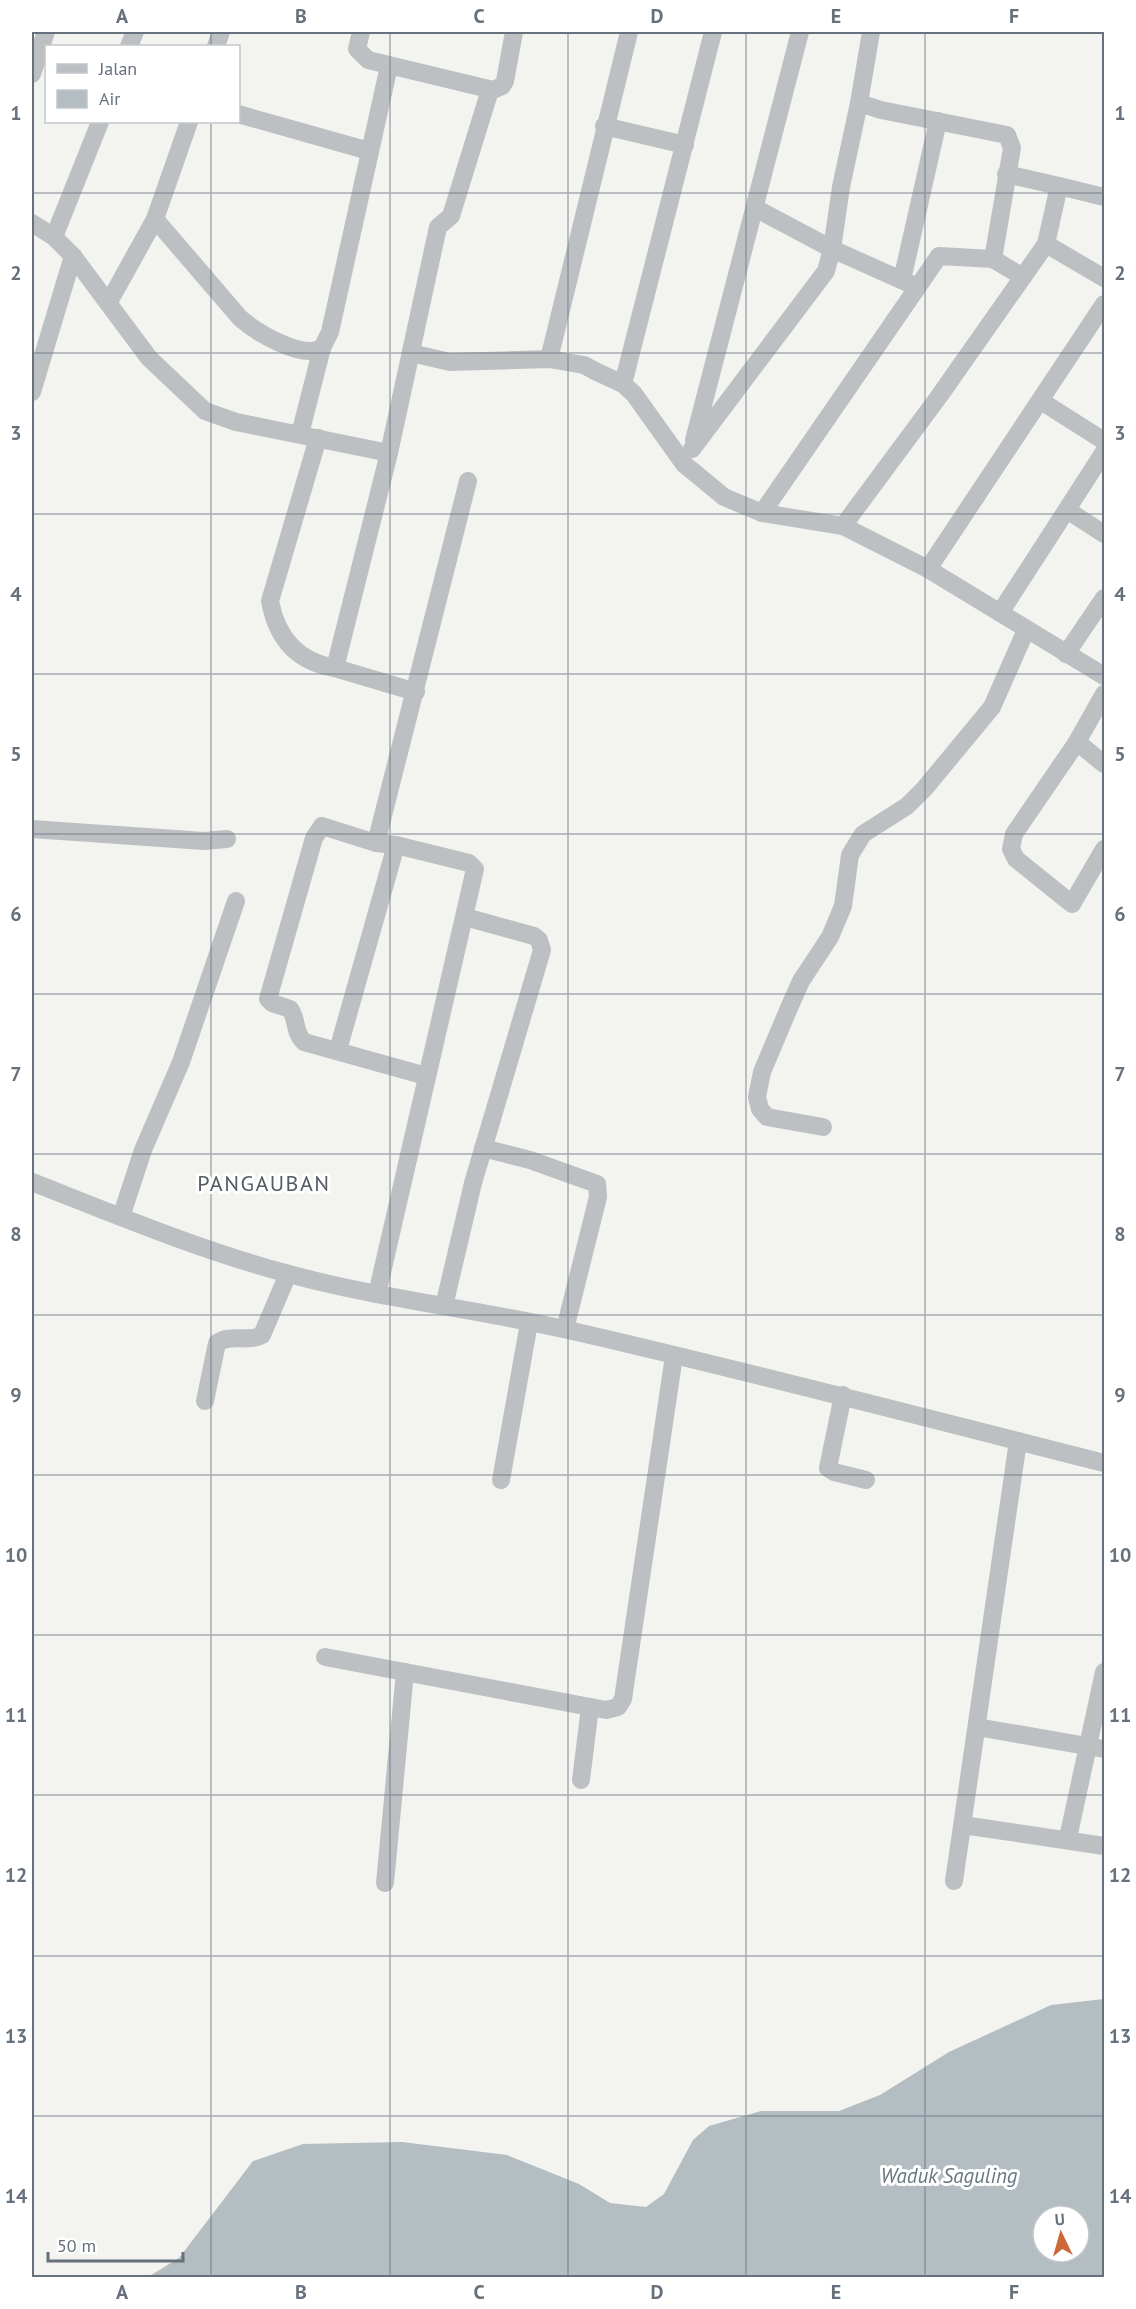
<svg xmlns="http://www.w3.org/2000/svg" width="1136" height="2309" viewBox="0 0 1136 2309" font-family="'PT Sans',sans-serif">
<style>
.water{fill:#b4bdc2;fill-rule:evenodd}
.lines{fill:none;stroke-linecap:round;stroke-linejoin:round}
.minor{stroke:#bdc0c3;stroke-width:18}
.grid{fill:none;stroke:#66717d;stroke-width:1.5;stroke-opacity:0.55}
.labels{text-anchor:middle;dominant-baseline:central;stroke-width:6;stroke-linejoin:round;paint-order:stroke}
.water-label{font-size:21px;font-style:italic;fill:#677881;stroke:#fff}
.quarter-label{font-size:22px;letter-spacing:1.5px;fill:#535b63;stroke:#fff}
.neatline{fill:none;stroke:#66717d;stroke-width:2}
.grid-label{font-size:20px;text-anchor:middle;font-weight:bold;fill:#66717d}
</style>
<rect width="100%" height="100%" fill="#f3f3f0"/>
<path class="water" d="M 1104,1999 L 1104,2277 L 148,2277 L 179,2258 L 253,2161 L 303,2144 L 402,2142 L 507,2155 L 579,2184 L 610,2203 L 646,2207 L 664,2194 L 693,2140 L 709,2126 L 761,2111 L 839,2111 L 880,2095 L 949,2052 L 1051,2005 ZM 1043,2216 L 1079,2216 L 1079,2252 L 1043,2252 Z"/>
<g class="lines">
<g class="minor">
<polyline points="361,32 357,49 368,60 493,90 502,86 505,81 514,32"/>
<polyline points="129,46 135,32"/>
<polyline points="216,46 221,32"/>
<polyline points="32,74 46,32"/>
<polyline points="859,103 871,32"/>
<polyline points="238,114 369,151"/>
<polyline points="604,126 685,145"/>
<polyline points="1059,186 1104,197"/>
<polyline points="755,208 832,249 917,287"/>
<path d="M 155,219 L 240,318 C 256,332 302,360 322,348 L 330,332 L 389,66"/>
<polyline points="32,223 54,237 73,256 149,358 205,411 236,422 389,453"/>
<polyline points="54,237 100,122"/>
<polyline points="1046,244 1104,278"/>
<polyline points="993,259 1023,277"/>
<polyline points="902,280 938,121"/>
<polyline points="109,302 155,219 189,122"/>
<polyline points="411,353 450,362 549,359 584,365 595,371 623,384 634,394 684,464 724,497 762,513 843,526 928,569 1104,676"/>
<polyline points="549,359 629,32"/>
<polyline points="623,384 713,32"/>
<polyline points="32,392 73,256"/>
<polyline points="1041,401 1104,441"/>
<polyline points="300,434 322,348"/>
<path d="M 318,438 L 270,601 C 277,639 298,662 335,668"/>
<polyline points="694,440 800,32"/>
<polyline points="692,449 826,271 832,249 841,187 859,103 881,110 1007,135 1012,148 993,259 939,256 762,513"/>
<polyline points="1067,510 1104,534"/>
<polyline points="843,526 940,395 1046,244 1059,186 1006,174"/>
<polyline points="928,569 1104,304"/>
<polyline points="1000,613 1104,452"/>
<polyline points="1066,654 1104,598"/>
<polyline points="416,692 335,668 389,453 438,227 451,216 490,90"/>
<polyline points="1104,694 1077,742 1014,834 1011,849 1016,859 1072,904 1104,849"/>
<polyline points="1077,742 1104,764"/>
<polyline points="32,829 204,841 227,839"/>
<polyline points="376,843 468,481"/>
<polyline points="338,1050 396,845"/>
<polyline points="823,1127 767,1117 760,1109 757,1097 762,1072 789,1008 801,981 830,937 843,906 850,855 863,834 907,806 925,788 992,707 1026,630"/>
<polyline points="483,1148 530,1160 597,1184 598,1197 565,1329"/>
<path d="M 32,1182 C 116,1215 202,1251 289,1274 C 381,1299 476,1309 568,1330 C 748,1371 926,1418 1104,1463"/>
<polyline points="121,1217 143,1150 181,1062 236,901"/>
<path d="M 377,1294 L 475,869 L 469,863 L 396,845 L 376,843 L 322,826 L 314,838 L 268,999 L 272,1003 L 290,1009 C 298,1020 293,1031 304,1042 L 426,1076"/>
<polyline points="444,1306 473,1183 542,950 539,940 534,936 465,917"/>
<polyline points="843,1395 828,1468 834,1472 866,1480"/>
<path d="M 205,1401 L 217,1343 C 230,1333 248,1343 262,1335 L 288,1274"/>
<polyline points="501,1480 529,1323"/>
<polyline points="325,1657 606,1710 618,1707 623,1699 674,1356"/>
<polyline points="977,1727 1104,1749"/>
<polyline points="581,1780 590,1707"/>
<polyline points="963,1825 1104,1846"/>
<polyline points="1068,1838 1104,1672"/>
<polyline points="954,1881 1018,1441"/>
<polyline points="385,1883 405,1672"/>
</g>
</g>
<path class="grid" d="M 211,32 L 211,46M 390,32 L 390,2278M 568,32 L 568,2278M 746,32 L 746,2278M 925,32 L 925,2278M 211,122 L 211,2278M 32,193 L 1104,193M 32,353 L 1104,353M 32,514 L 1104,514M 32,674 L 1104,674M 32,834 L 1104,834M 32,994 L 1104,994M 32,1154 L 1104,1154M 32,1315 L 1104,1315M 32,1475 L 1104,1475M 32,1635 L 1104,1635M 32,1795 L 1104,1795M 32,1956 L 1104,1956M 32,2116 L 1104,2116"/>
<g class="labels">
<g class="water-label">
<text x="949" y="2175">Waduk Saguling</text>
</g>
<g class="quarter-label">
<text x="264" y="1183">PANGAUBAN</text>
</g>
</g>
<rect width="1136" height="2309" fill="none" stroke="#ffffff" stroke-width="66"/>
<rect x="45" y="45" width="195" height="78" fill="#ffffff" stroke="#c2c6cb" stroke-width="1.5"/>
<rect x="57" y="64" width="30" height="9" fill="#bdc0c3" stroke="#c2c6cb" stroke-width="1.5"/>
<text x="99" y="75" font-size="18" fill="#66717d">Jalan</text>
<rect x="57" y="90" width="30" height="18" fill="#b4bdc2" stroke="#c2c6cb" stroke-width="1.5"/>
<text x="99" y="105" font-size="18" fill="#66717d">Air</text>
<g transform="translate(1061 2234) rotate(355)"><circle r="28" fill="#ffffff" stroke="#c2c6cb" stroke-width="1.5"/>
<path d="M0-4.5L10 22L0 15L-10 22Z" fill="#cb6839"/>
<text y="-9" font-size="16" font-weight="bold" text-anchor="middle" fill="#66717d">U</text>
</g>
<path d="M48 2252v9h135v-9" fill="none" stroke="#66717d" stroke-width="3"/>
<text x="57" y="2252" font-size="18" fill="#66717d" stroke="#ffffff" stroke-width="4.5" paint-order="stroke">50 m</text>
<rect x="33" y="33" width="1070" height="2243" class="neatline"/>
<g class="grid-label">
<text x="122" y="23">A</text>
<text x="301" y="23">B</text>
<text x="479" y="23">C</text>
<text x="657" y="23">D</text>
<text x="836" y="23">E</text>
<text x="1014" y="23">F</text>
<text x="16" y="120">1</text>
<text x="1120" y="120">1</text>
<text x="16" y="280">2</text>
<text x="1120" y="280">2</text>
<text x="16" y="440">3</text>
<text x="1120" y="440">3</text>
<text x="16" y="601">4</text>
<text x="1120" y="601">4</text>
<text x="16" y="761">5</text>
<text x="1120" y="761">5</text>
<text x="16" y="921">6</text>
<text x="1120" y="921">6</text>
<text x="16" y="1081">7</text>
<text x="1120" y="1081">7</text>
<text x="16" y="1241">8</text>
<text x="1120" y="1241">8</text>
<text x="16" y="1402">9</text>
<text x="1120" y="1402">9</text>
<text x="16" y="1562">10</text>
<text x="1120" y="1562">10</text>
<text x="16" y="1722">11</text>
<text x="1120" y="1722">11</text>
<text x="16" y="1882">12</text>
<text x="1120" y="1882">12</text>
<text x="16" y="2043">13</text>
<text x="1120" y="2043">13</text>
<text x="16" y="2203">14</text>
<text x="1120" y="2203">14</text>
<text x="122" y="2299">A</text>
<text x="301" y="2299">B</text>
<text x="479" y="2299">C</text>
<text x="657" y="2299">D</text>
<text x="836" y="2299">E</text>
<text x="1014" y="2299">F</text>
</g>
</svg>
